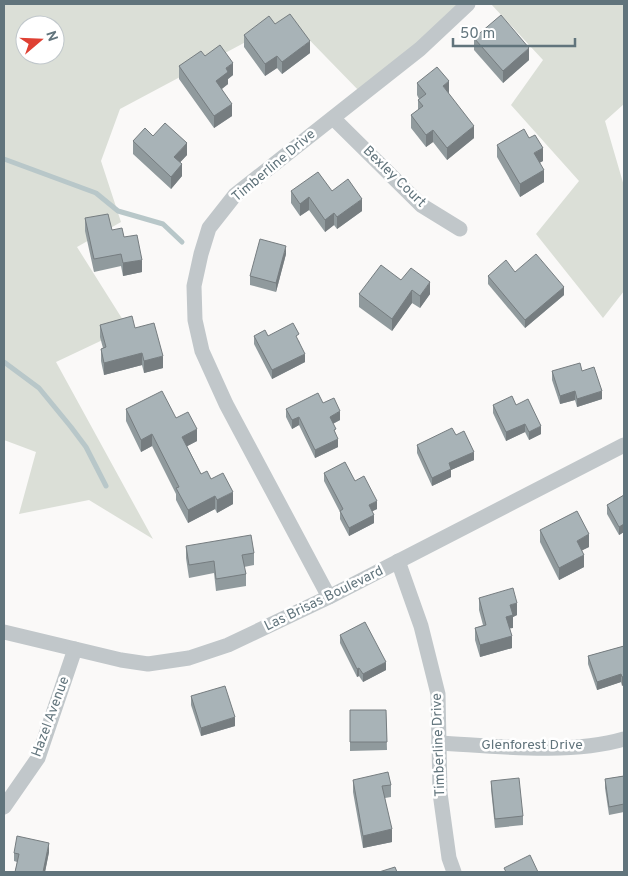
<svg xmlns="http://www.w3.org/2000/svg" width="628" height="876" viewBox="0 0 628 876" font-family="Overpass,sans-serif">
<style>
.green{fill:#dbdfd7;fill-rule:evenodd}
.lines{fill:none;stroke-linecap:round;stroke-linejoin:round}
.stream{stroke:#b8c7c9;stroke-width:5}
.minor{stroke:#c1c7ca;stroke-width:15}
.wall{fill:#909a9d}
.shaded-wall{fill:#767d80}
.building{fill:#a8b3b7;stroke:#767d80}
.labels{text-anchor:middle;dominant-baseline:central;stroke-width:5;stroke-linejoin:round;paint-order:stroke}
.street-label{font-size:14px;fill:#61747c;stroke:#fff}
</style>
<rect width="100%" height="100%" fill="#faf9f8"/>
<g class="green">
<path d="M 4,4 L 472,4 L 363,95 L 289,19 L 120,109 L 101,161 L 121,222 L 77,247 L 128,328 L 56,362 L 153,539 L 89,500 L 19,514 L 36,452 L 4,440 ZM 25,25 L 55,25 L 55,55 L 25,55 Z"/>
<polygon points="491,4 624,4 624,104 605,121 624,186 624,291 603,318 536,234 579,181 511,105 543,60"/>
</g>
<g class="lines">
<g class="stream">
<polyline points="4,159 96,193 118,211 163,224 182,242"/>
<polyline points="4,362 39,388 71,427 86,447 106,486"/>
</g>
<g class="minor">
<polyline points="333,118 421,205 460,229"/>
<polyline points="398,561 421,626 438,694 440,793 449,858 454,872"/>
<polyline points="329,597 226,404 202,351 195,320 194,286 201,254 209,228 235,195 420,49 468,4"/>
<polyline points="4,632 121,660 148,664 189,658 228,645 329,597 624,445"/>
<path d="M 439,743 C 495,746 570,755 624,739"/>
<polyline points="4,807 38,758 75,649"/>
</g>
</g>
<g class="wall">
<polygon points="275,24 310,53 282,74 277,68 265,76 244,47 244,35"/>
<polygon points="474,38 529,60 503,83 474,50"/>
<polygon points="205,56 233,75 228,79 228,84 222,89 232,116 214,128 179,79 179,66"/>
<polygon points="417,83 449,94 474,138 447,160 433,142 426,147 411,128 411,115 418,110 418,100 419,99 417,95"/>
<polygon points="153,136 187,155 180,162 182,176 171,189 133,154 133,141"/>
<polygon points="497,145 543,161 540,162 544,182 520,197 497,157"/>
<polygon points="291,191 332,191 362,211 337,229 334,225 325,232 309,210 300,216 291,203"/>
<polygon points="85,218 112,230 124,237 142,272 123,276 121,266 94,272 85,231"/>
<polygon points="286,254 276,292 250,285 250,276"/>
<polygon points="515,272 564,295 525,328 488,284 488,276"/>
<polygon points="401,280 430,294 420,308 412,303 392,331 359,307 359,294"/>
<polygon points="100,325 135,328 163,368 144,373 142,365 104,375 101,361 101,349 103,348 100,337"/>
<polygon points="254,336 268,336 299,341 305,362 272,379 254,344"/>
<polygon points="552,371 582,371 602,399 577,407 575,400 560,404 552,380"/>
<polygon points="323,403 340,420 333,424 338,447 315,458 299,425 292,429 286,417 286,409"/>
<polygon points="493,405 516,405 541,434 529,440 525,432 506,441 493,413"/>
<polygon points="126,409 176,418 197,441 187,446 201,474 211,479 233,504 217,513 215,509 188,523 176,500 176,494 152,446 141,452 126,421"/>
<polygon points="456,435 474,460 451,470 451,477 432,486 417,453 417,445"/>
<polygon points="324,473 355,481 377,509 372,511 374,523 349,536 340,519 340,512 324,481"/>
<polygon points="624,495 624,532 619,535 607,514 607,505"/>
<polygon points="540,530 589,547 582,550 584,567 559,580 540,542"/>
<polygon points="186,546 254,553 254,565 244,567 246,574 246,586 216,591 214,573 189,578 186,558"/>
<polygon points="479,598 517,615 513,617 513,628 510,628 512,648 480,657 475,640 475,628 483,625 479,610"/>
<polygon points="340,635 386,670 363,682 359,676 357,677 340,643"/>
<polygon points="624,646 622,686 621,682 597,690 588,664 588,656"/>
<polygon points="191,696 235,726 201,736 191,705"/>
<polygon points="350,710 386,710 387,750 350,751"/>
<polygon points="624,776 624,812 609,815 605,788 605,779"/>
<polygon points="353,780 391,785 391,797 385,798 392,842 363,848 353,792"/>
<polygon points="491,781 523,816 523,825 495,828 491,789"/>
<polygon points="49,852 45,872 15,872 17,862 14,861 14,853"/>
</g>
<g class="shaded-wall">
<polygon points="310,41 310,53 282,74 282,62"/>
<polygon points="529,48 529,60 503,83 503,71"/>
<polygon points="277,56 277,68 265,76 265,64"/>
<polygon points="233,63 233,75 228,79 228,84 216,93 216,81 226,68"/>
<polygon points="449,81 449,94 443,86"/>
<polygon points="232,104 232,116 214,128 214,116"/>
<polygon points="474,126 474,138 447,160 447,148"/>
<polygon points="433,130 433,142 426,147 426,135"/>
<polygon points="187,143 187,155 174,169 174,157"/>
<polygon points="543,148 543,161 534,166 534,153"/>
<polygon points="182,164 182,176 171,189 171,177"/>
<polygon points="544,170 544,182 520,197 520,184"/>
<polygon points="309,197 309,210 300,216 300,204"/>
<polygon points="362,199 362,211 337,229 337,217"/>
<polygon points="334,213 334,225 325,232 325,220"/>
<polygon points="286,246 286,254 276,292 276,283"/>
<polygon points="142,260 142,272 123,276 123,263"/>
<polygon points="430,282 430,294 420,308 420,296"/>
<polygon points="564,287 564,295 525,328 525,320"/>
<polygon points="412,290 412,303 392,331 392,319"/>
<polygon points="142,353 142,365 104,375 104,363"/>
<polygon points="305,354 305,362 272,379 272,370"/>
<polygon points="163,356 163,368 144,373 144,361"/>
<polygon points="575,391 575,400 560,404 560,396"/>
<polygon points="602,391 602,399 577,407 577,399"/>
<polygon points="340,411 340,420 330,425 330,417"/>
<polygon points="299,417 299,425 292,429 292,420"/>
<polygon points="525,424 525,432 506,441 506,432"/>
<polygon points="541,426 541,434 529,440 529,432"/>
<polygon points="197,429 197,441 182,449 182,437"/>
<polygon points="152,434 152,446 141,452 141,440"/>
<polygon points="338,439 338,447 315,458 315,450"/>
<polygon points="474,452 474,460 451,470 451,477 432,486 432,478 449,463"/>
<polygon points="233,492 233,504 217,513 217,500"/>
<polygon points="215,496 215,509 188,523 188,510"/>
<polygon points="377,501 377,509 369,513 369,505"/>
<polygon points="374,515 374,523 349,536 349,528"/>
<polygon points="624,524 624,532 619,535 619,527"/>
<polygon points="589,534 589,547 577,553 577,541"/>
<polygon points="584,555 584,567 559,580 559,568"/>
<polygon points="517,603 517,615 513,617 513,628 506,629 506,617 510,605"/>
<polygon points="512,636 512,648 480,657 480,645"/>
<polygon points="386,662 386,670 363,682 363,674"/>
<polygon points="359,668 359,676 357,677 357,669"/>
<polygon points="621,674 621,682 597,690 597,682"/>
<polygon points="624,676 624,685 622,686 622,677"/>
<polygon points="235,717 235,726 201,736 201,728"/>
<polygon points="392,829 392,842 363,848 363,836"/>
<polygon points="49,843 49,852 45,872 43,872"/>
</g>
<g class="building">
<polygon points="290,14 310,41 282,62 277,56 265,64 244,35 269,16 275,24"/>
<polygon points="501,15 529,48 503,71 474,38"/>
<polygon points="220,45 233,63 226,68 228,72 216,81 232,104 214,116 179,66 201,51 205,56"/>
<polygon points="437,67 449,81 443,86 474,126 447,148 433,130 426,135 411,115 423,106 418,100 426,94 417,83"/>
<polygon points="165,123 187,143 174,157 182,164 171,177 133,141 145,128 153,136"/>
<polygon points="524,129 529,138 535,135 543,148 534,153 544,170 520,184 497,145"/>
<polygon points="318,172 332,191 348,179 362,199 337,217 334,213 325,220 309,197 300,204 291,191"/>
<polygon points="108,214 112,230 122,228 124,237 137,235 142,260 123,263 121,254 94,259 85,218"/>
<polygon points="260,239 286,246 276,283 250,276"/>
<polygon points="536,254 564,287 525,320 488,276 506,260 515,272"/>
<polygon points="381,265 401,280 411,268 430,282 420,296 412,290 392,319 359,294"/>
<polygon points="132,316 135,328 154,323 163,356 144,361 142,353 104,363 101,349 106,347 100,325"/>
<polygon points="293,323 299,334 296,336 305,354 272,370 254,336 265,330 268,336"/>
<polygon points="580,363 582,371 594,367 602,391 577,399 575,391 560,396 552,371"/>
<polygon points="162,391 176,418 188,412 197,429 182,437 201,474 207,471 211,479 223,473 233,492 217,500 215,496 188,510 176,488 179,487 152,434 141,440 126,409"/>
<polygon points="318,393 323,403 334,398 340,411 330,417 336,429 334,430 338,439 315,450 299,417 292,420 286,409"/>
<polygon points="512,396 516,405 528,399 541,426 529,432 525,424 506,432 493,405"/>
<polygon points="452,428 456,435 464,431 474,452 449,463 451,469 432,478 417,445"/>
<polygon points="345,462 355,481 364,476 377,501 369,505 374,515 349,528 340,511 343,509 324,473"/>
<polygon points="624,495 624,524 619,527 607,505"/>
<polygon points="577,511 589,534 577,541 584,555 559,568 540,530"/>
<polygon points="251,535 254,553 242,555 246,574 216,579 214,561 189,565 186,546"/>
<polygon points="513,588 517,603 510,605 513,615 506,617 512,636 480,645 475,628 486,625 479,598"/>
<polygon points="365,622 386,662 363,674 359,668 357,669 340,635"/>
<polygon points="624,646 624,676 622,677 621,674 597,682 588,656"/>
<polygon points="225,686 235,717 201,728 191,696"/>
<polygon points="350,710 386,710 387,742 350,742"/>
<polygon points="388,772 391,785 382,786 392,829 363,836 353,780"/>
<polygon points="624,776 624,804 609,807 605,779"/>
<polygon points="519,778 523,816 495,819 491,781"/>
<polygon points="17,836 49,843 43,872 15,872 19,854 14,853"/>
<polygon points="530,855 538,872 506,872 504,868"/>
<polygon points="395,867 397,872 379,872"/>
</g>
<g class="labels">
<g class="street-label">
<text transform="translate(274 166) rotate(-40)">Timberline Drive</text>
<text transform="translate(394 177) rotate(44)">Bexley Court</text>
<text transform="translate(324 599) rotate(-26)">Las Brisas Boulevard</text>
<text transform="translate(51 717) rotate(-70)">Hazel Avenue</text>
<text transform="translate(439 745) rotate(-92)">Timberline Drive</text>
<text x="532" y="745">Glenforest Drive</text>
</g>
</g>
<rect width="628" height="876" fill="none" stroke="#61747c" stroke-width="10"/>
<g transform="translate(40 40) rotate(71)"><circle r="24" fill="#ffffff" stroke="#c0c7cb"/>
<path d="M0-4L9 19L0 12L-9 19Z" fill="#df4033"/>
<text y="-8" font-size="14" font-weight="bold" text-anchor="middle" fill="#61747c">N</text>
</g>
<path d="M453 38v8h122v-8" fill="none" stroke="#61747c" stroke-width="2.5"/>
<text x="460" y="38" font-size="15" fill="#61747c" stroke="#ffffff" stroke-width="4" paint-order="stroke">50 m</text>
</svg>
